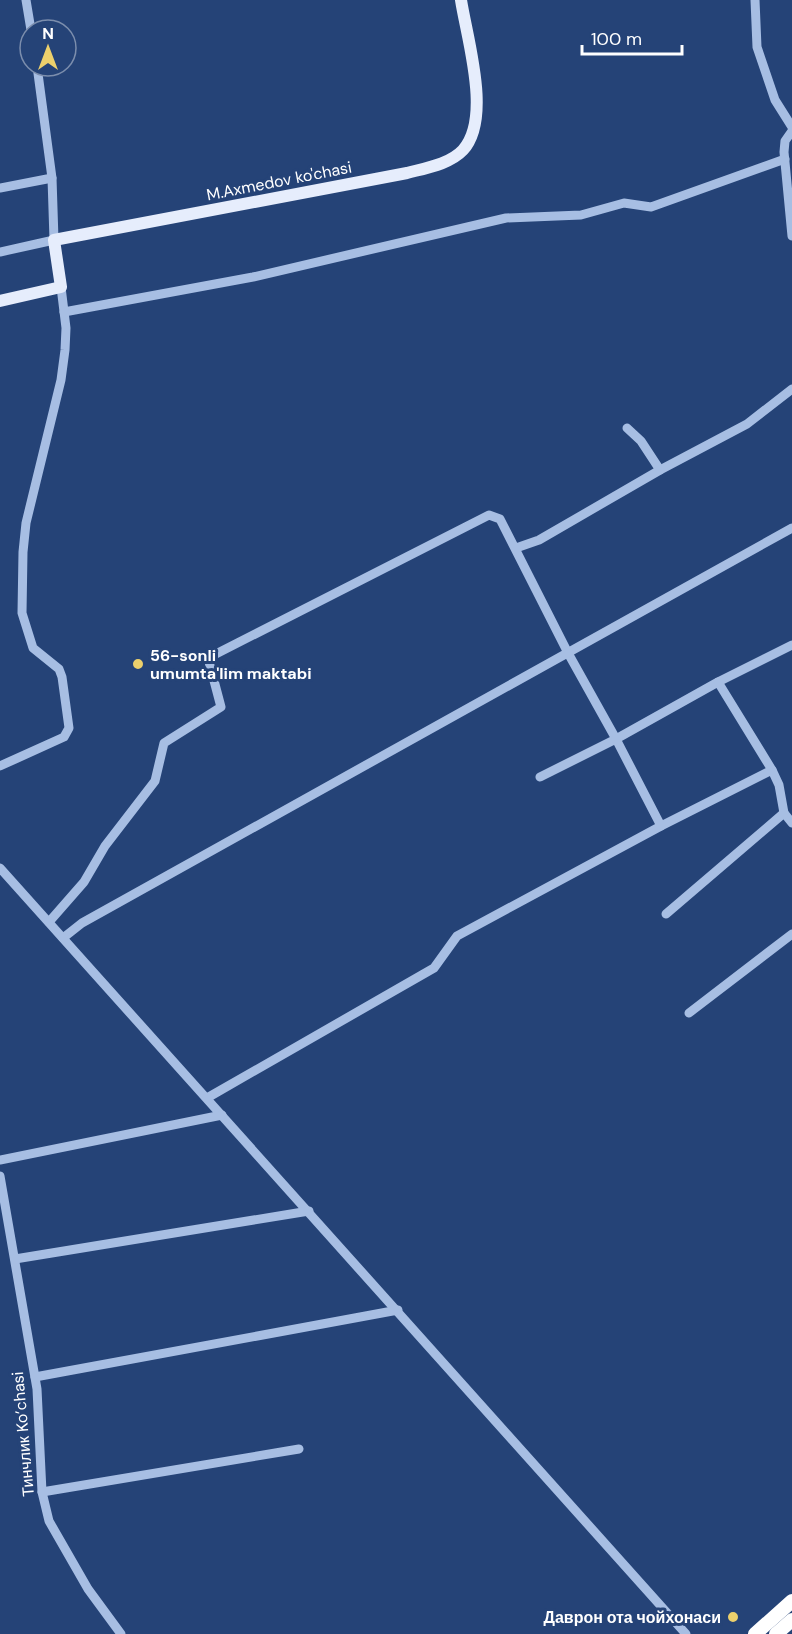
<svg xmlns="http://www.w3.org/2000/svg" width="792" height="1634" viewBox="0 0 792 1634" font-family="'DM Sans',sans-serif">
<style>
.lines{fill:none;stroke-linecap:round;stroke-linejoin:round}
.minor{stroke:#a7bee3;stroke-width:9}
.major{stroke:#e6edfc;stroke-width:12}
.highway{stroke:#fff;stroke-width:14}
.poi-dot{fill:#ecd06c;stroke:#254377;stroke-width:2}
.labels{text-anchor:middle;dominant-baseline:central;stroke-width:6;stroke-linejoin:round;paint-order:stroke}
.street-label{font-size:16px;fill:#fff;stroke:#254377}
.poi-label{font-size:16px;font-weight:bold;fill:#fff;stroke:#254377;text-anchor:start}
</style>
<rect width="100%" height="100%" fill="#254377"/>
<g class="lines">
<g class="minor">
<polyline points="26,0 31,30"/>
<polyline points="755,0 757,47 775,100 792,127"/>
<polyline points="792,131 785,141 784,152 792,236"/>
<polyline points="0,188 52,178"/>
<polyline points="0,252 54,240 52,178 37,66"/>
<polyline points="64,312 253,277 506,218 581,215 624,203 651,207 785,159"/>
<polyline points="627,428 641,441 660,470"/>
<polyline points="516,548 539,540 660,470 747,424 792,389"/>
<polyline points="0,766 64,737 69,728 62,677 59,669 33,648 22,613 23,552 26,523 61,380 65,350 66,328 61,287"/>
<polyline points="784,813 792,823"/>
<polyline points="661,826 772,770"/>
<polyline points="0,868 686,1634"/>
<polyline points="666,914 784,813 779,785 772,770 718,682"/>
<polyline points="49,922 84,882 105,846 155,781 164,743 221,707 208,658 489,515 500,519 568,653 616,739 540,777"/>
<polyline points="63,938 82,923 792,528"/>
<polyline points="689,1013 792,934"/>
<polyline points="207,1098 434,968 457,936 661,826 616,739 718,682 792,645"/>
<polyline points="0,1160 222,1115"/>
<polyline points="0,1176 37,1389 42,1492 49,1521 88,1589 121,1634"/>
<polyline points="15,1259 309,1211"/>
<polyline points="35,1377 398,1310"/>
<polyline points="42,1492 299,1449"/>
</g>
<path class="major" d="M 0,301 L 61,287 L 54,240 L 407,173 C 426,168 450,164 463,150 C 492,118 467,39 461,0"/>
<g class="highway">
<polyline points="755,1634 792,1601"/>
<polyline points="776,1634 792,1620"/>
</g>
</g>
<g class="poi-dot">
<circle cx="138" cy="664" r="6"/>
<circle cx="733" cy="1617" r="6"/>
</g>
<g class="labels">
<g class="street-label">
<text transform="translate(279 181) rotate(-11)">M.Axmedov ko'chasi</text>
<text transform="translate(23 1434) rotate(-95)">Тинчлик Ko’chasi</text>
</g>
<g class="poi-label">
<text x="150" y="655">56-sonli<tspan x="150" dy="18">umumta'lim maktabi</tspan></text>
<text x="721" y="1617" text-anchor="end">Даврон ота чойхонаси</text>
</g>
</g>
<g transform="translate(48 48)"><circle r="28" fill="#254377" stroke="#7c8ead" stroke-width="1.5"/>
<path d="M0-4.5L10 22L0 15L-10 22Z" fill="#ecd06c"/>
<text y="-9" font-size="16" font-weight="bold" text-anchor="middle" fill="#ffffff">N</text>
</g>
<path d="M582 45v9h100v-9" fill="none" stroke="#ffffff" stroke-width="3"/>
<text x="591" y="45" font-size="18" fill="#ffffff" stroke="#254377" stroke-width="4.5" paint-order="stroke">100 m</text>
</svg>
